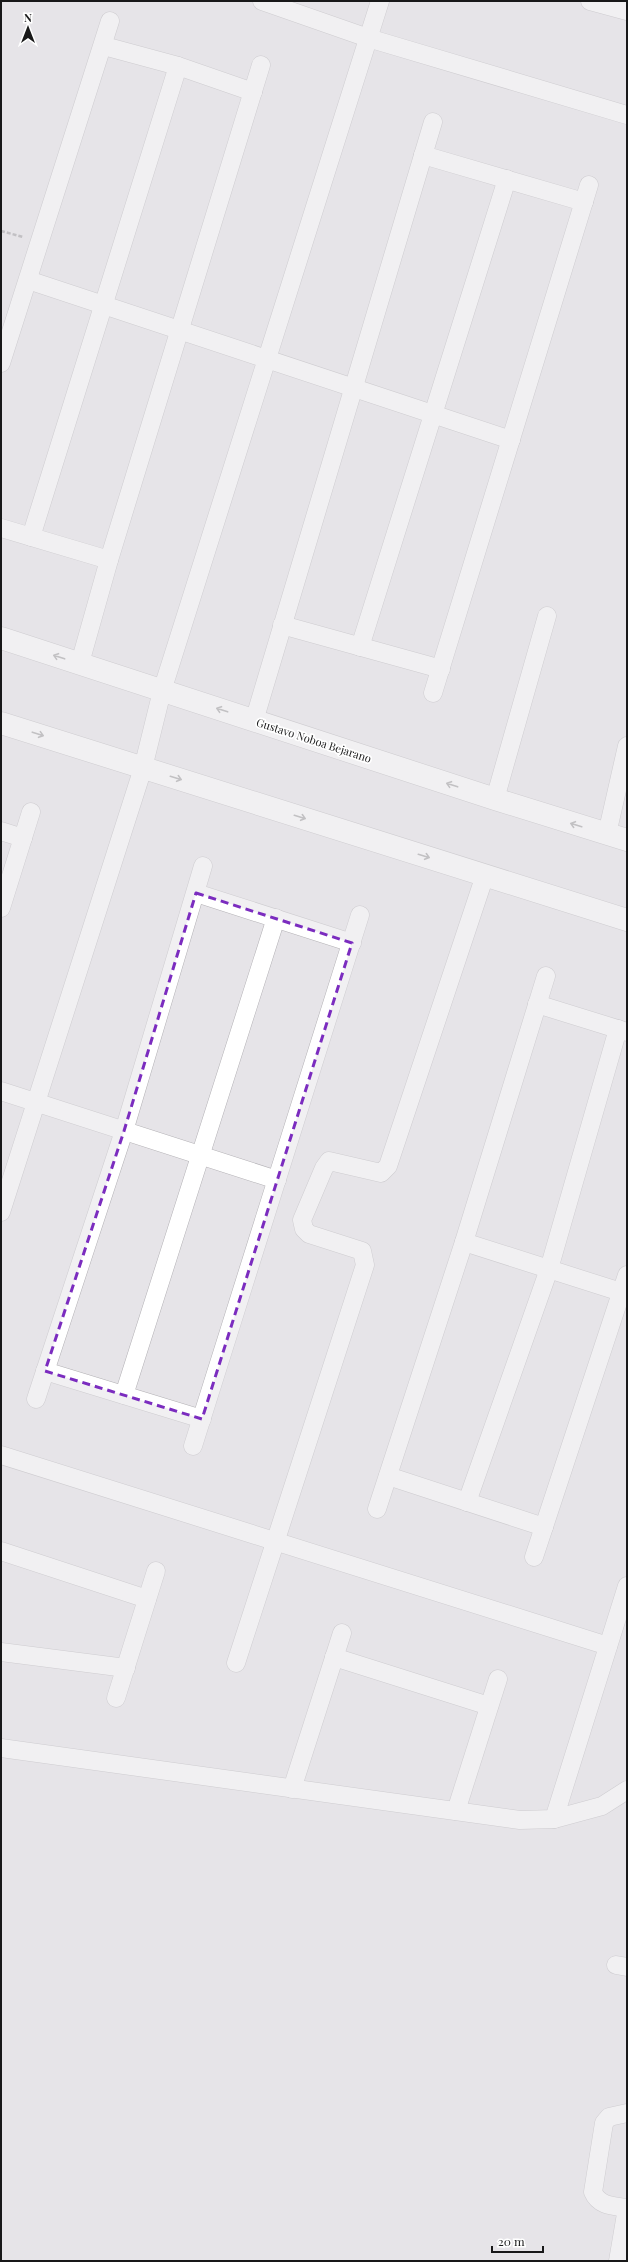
<svg xmlns="http://www.w3.org/2000/svg" width="628" height="2262" viewBox="0 0 628 2262" font-family="'Playfair Display',serif">
<style>
.lines{fill:none;stroke-linecap:round;stroke-linejoin:round}
.street-casing{stroke:#b3b1b5;stroke-width:19}
.secondary-casing{stroke:#b3b1b5;stroke-width:23}
.path{stroke:#979699;stroke-width:2.5;stroke-dasharray:4 2;stroke-linecap:butt}
.street{stroke:#fff;stroke-width:18}
.secondary{stroke:#fff;stroke-width:22}
.oneway{stroke:#979798}
.marked{fill:none;stroke:#7b2cbf;stroke-width:3;stroke-dasharray:8 5;stroke-linejoin:round}
.labels{text-anchor:middle;dominant-baseline:central;stroke-width:3.5;stroke-linejoin:round;paint-order:stroke}
.street-label{font-size:11px;fill:#181819;stroke:#fff}
</style>
<rect width="100%" height="100%" fill="#e6e4e8"/>
<g class="lines">
<defs>
<g id="street">
<polyline points="262,1 368,38 627,115"/>
<polyline points="590,1 627,11"/>
<polyline points="104,46 178,66 253,92"/>
<polyline points="423,155 584,202"/>
<polyline points="28,280 511,440"/>
<polyline points="1,363 110,21"/>
<polyline points="1,528 109,560"/>
<polyline points="31,537 178,66"/>
<polyline points="282,625 441,669"/>
<polyline points="360,647 507,179"/>
<polyline points="80,663 109,560 261,65"/>
<polyline points="433,693 589,185"/>
<polyline points="254,721 433,122"/>
<polyline points="495,799 547,616"/>
<polyline points="1,831 23,838"/>
<polyline points="607,834 627,746"/>
<polyline points="196,893 352,943"/>
<polyline points="1,908 31,812"/>
<polyline points="537,1004 627,1032"/>
<polyline points="1,1091 277,1180"/>
<polyline points="1,1212 143,768 162,691 380,1"/>
<polyline points="464,1242 627,1294"/>
<polyline points="45,1371 202,1419"/>
<polyline points="124,1395 276,918"/>
<polyline points="36,1399 124,1131 203,866"/>
<polyline points="193,1446 360,915"/>
<polyline points="1,1455 608,1646"/>
<polyline points="388,1476 544,1527"/>
<polyline points="467,1502 549,1269 618,1029"/>
<polyline points="377,1509 464,1242 546,976"/>
<polyline points="1,1551 147,1599"/>
<polyline points="534,1557 627,1275"/>
<polyline points="1,1652 126,1668"/>
<polyline points="334,1657 489,1706"/>
<polyline points="236,1663 365,1265 362,1251 309,1234 304,1229 302,1220 324,1168 329,1161 381,1173 388,1166 485,875"/>
<polyline points="116,1698 156,1571"/>
<polyline points="1,1748 520,1820 554,1819 602,1806 627,1790"/>
<polyline points="292,1789 342,1633"/>
<polyline points="456,1811 498,1679"/>
<polyline points="554,1819 627,1586"/>
<polyline points="616,1965 627,1967"/>
<path d="M 627,2113 L 609,2117 L 604,2123 L 593,2192 C 599,2206 613,2206 627,2208"/>
<polyline points="618,2261 627,2208"/>
</g>
<g id="secondary">
<polyline points="1,638 495,799 627,840"/>
<polyline points="1,723 627,920"/>
</g>
</defs>
<use href="#street" class="street-casing"/>
<use href="#secondary" class="secondary-casing"/>
<polyline class="path" points="1,231 23,237"/>
<use href="#street" class="street"/>
<use href="#secondary" class="secondary"/>
</g>
<defs><path id="oneway-shaft" d="M-6 0H5M1.5-3L5.5 0L1.5 3" fill="none" stroke-width="1.6" stroke-linecap="round" stroke-linejoin="round"/></defs>
<g class="oneway">
<use href="#oneway-shaft" transform="translate(59 657) rotate(-162)"/>
<use href="#oneway-shaft" transform="translate(222 710) rotate(-162)"/>
<use href="#oneway-shaft" transform="translate(38 734) rotate(18)"/>
<use href="#oneway-shaft" transform="translate(176 778) rotate(17)"/>
<use href="#oneway-shaft" transform="translate(452 785) rotate(-162)"/>
<use href="#oneway-shaft" transform="translate(300 817) rotate(17)"/>
<use href="#oneway-shaft" transform="translate(576 825) rotate(-163)"/>
<use href="#oneway-shaft" transform="translate(424 856) rotate(17)"/>
</g>
<path d="M0 0H628V2262H0ZM 196,893 L 352,943 L 202,1419 L 45,1371 L 124,1131 Z" fill="#e6e4e8" fill-opacity=".55" fill-rule="evenodd"/>
<path class="marked" d="M 196,893 L 352,943 L 202,1419 L 45,1371 L 124,1131 Z"/>
<g class="labels">
<g class="street-label">
<text transform="translate(314 740) rotate(18)">Gustavo Noboa Bejarano</text>
</g>
</g>
<rect width="628" height="2262" fill="none" stroke="#181819" stroke-width="4"/>
<g transform="translate(28 28)" stroke="#ffffff" stroke-width="3" paint-order="stroke">
<path d="M0-3L7 15L0 10L-7 15Z" fill="#181819"/>
<text y="-6" font-size="11" font-weight="bold" text-anchor="middle" fill="#181819">N</text>
</g>
<path d="M492 2246v6h51v-6" fill="none" stroke="#181819" stroke-width="2"/>
<text x="498" y="2246" font-size="12" fill="#181819" stroke="#ffffff" stroke-width="3" paint-order="stroke">20 m</text>
</svg>
